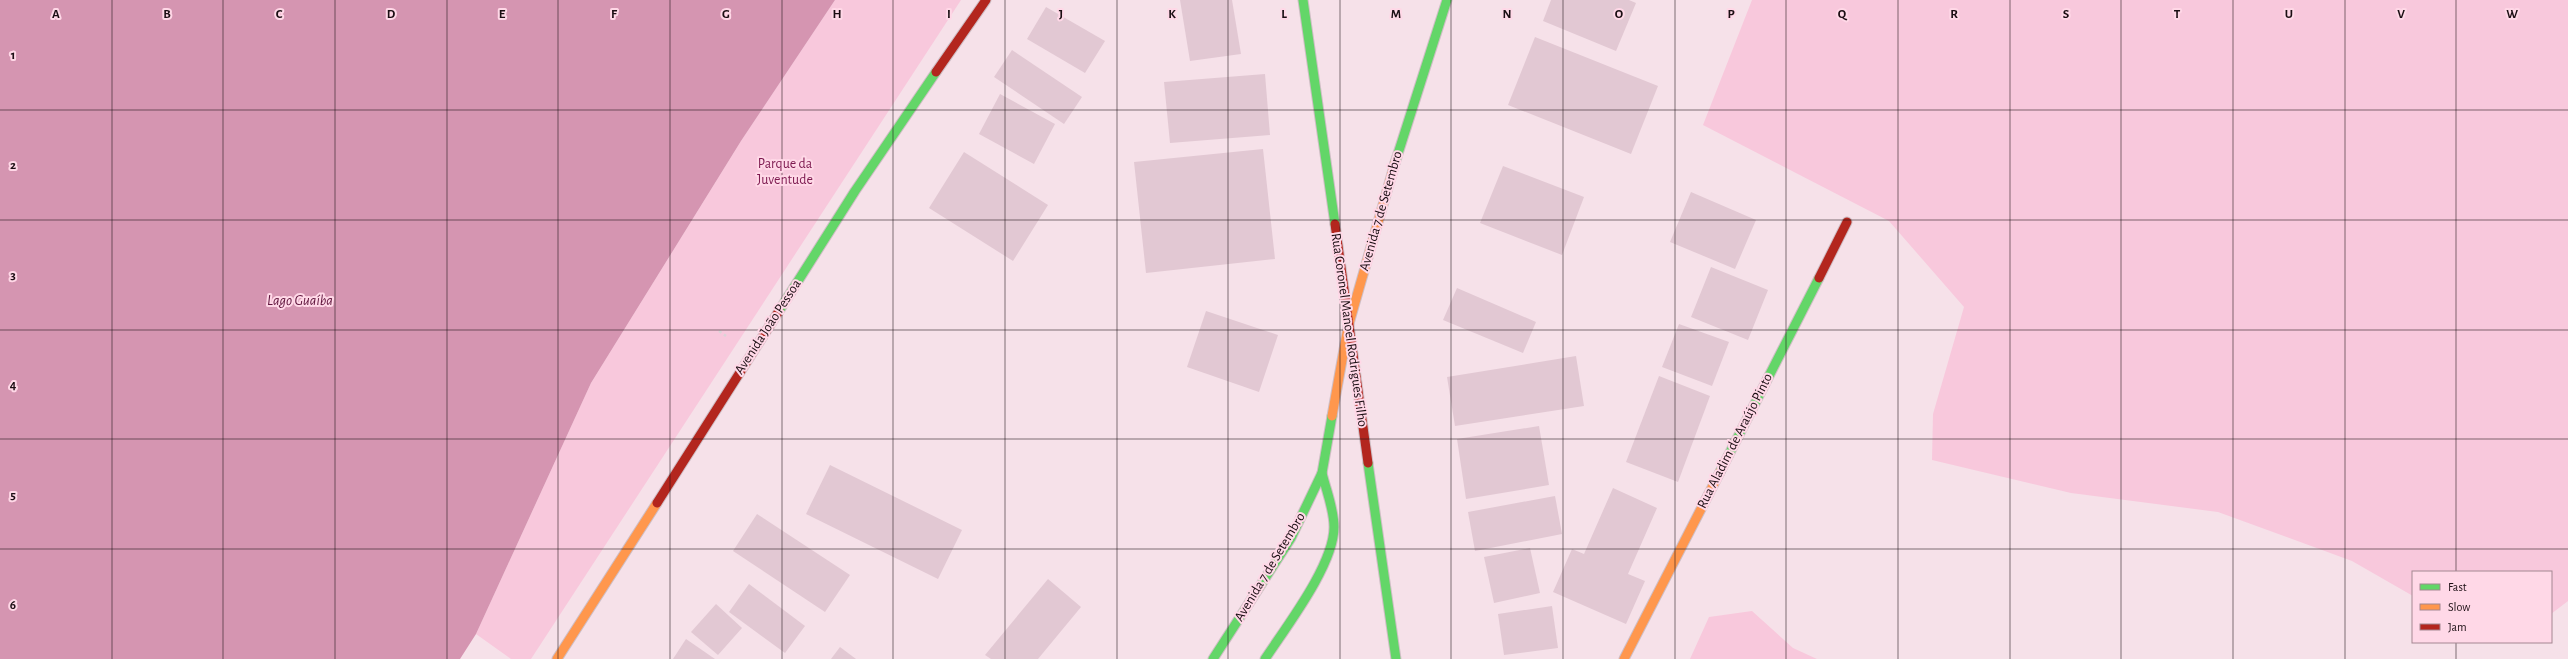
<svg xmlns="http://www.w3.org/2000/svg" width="2568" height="659" viewBox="0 0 2568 659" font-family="'Alegreya Sans',sans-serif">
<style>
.green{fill:#f8c8dc}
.water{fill:#d595b1}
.building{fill:#e2c8d3}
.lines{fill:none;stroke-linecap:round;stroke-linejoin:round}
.fast-casing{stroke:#cfbec5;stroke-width:11}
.slow-casing{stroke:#cfbec5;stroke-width:11}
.jam-casing{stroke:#cfbec5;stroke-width:11}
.path{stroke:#dbd4d7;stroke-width:2.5;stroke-dasharray:3 3;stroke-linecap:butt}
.fast{stroke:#63d668;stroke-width:9}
.slow{stroke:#ff974d;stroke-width:9}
.jam{stroke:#b3261e;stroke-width:9}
.grid{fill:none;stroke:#1b0e13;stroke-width:1;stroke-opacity:0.55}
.labels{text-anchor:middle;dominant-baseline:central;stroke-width:4;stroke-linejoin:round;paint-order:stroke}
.park-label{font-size:14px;fill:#7e1a50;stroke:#ffd8e7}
.street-label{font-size:14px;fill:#1b0e13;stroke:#ffd8e7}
.water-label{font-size:15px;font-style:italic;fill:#60153d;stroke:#ffd8e7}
.grid-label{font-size:13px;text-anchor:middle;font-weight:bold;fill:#1b0e13;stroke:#ffd8e7;stroke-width:4;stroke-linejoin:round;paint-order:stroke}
</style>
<rect width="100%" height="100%" fill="#f6e1e9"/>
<g class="green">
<polygon points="835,0 961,0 531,659 511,659 476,634 591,383 741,141"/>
<polygon points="1752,0 2568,0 2568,601 2551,614 2551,572 2413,572 2413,596 2352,561 2218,512 2071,493 1932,460 1933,414 1964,307 1889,221 1703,125"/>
<polygon points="1752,611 1793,648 1817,659 1690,659 1709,617"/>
</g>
<polygon class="water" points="0,0 835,0 741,141 591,383 476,634 460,659 0,659"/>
<g class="building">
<polygon points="1180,0 1232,0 1241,54 1190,61"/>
<polygon points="1551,0 1629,0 1636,3 1616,51 1543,21"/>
<polygon points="1046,7 1105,41 1085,73 1027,39"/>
<polygon points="1535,37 1658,86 1631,154 1508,105"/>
<polygon points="1012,50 1082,97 1064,124 994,77"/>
<polygon points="1265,74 1270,135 1170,143 1164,82"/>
<polygon points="1000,94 1055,124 1034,164 979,134"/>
<polygon points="1263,149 1275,259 1146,273 1134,162"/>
<polygon points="964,152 1048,205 1013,261 929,208"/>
<polygon points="1503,166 1584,197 1562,255 1480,223"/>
<polygon points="1691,192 1756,220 1735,269 1670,242"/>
<polygon points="1711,267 1768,290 1748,340 1691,317"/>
<polygon points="1457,288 1536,322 1523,353 1443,320"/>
<polygon points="1206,311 1278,335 1259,392 1187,367"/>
<polygon points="1679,324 1729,342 1712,386 1662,367"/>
<polygon points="1576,356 1584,406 1455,426 1447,377"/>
<polygon points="1659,376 1710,396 1678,482 1626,462"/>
<polygon points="1539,426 1549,485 1466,499 1457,439"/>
<polygon points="830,465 962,530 938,579 806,514"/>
<polygon points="1613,488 1657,508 1628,574 1645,581 1626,624 1553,592 1572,549 1584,554"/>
<polygon points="1555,496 1562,534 1475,551 1468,512"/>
<polygon points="757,514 850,575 825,612 733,551"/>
<polygon points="1530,548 1540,593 1494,603 1484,557"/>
<polygon points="1048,579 1081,607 1038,659 991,659 985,655"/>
<polygon points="749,584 805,626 785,653 729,612"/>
<polygon points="716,604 742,628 718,655 691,632"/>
<polygon points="1552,606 1558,648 1504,655 1498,614"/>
<polygon points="686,639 715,659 673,659"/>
<polygon points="840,647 856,659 831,659"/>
</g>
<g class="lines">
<defs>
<g id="fast">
<polyline points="1303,0 1335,224"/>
<polyline points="1395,163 1447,0"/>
<polyline points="779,311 855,191 936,72"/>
<polyline points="1368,463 1396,659"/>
<polyline points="1720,472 1819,278"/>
<polyline points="1213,659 1291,538 1322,473 1332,416"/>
<path d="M 1265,659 C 1286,627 1334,565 1334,527 C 1334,509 1326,490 1322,473"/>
</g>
<g id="slow">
<polyline points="1332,416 1348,327 1395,163"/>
<polyline points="557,659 657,503"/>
<polyline points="1624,659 1720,472"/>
</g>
<g id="jam">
<polyline points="936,72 986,0"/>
<polyline points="1335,224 1368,463"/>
<polyline points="1819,278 1847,222"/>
<polyline points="657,503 779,311"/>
</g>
</defs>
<use href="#fast" class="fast-casing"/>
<use href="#slow" class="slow-casing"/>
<use href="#jam" class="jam-casing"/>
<polyline class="path" points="719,331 726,336"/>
<use href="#fast" class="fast"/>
<use href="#slow" class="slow"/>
<use href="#jam" class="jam"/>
</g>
<path class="grid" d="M 112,0 L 112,659M 223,0 L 223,659M 335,0 L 335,659M 447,0 L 447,659M 558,0 L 558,659M 670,0 L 670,659M 782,0 L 782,659M 893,0 L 893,659M 1005,0 L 1005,659M 1117,0 L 1117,659M 1228,0 L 1228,659M 1340,0 L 1340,659M 1451,0 L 1451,659M 1563,0 L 1563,659M 1675,0 L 1675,659M 1786,0 L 1786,659M 1898,0 L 1898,659M 2010,0 L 2010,659M 2121,0 L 2121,659M 2233,0 L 2233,659M 2345,0 L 2345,659M 2456,0 L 2456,572M 0,110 L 2568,110M 0,220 L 2568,220M 0,330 L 2568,330M 0,439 L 2568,439M 0,549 L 2568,549M 2456,642 L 2456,659"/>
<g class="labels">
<g class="park-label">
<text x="785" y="164">Parque da<tspan x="785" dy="16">Juventude</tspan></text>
</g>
<g class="street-label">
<text transform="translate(1381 211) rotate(-74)">Avenida 7 de Setembro</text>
<text transform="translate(768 327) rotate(-57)">Avenida João Pessoa</text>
<text transform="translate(1349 330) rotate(82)">Rua Coronel Manoel Rodrigues Filho</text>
<text transform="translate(1735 441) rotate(-63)">Rua Aladim de Araújo Pinto</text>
<text transform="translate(1270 567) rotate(-59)">Avenida 7 de Setembro</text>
</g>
<g class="water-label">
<text x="300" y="300">Lago Guaíba</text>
</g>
</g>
<g class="grid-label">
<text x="56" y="18">A</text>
<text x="167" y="18">B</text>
<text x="279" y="18">C</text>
<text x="391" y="18">D</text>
<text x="502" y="18">E</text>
<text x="614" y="18">F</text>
<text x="726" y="18">G</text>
<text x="837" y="18">H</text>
<text x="949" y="18">I</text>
<text x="1061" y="18">J</text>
<text x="1172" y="18">K</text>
<text x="1284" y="18">L</text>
<text x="1396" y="18">M</text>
<text x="1507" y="18">N</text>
<text x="1619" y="18">O</text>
<text x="1731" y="18">P</text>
<text x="1842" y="18">Q</text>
<text x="1954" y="18">R</text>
<text x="2066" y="18">S</text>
<text x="2177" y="18">T</text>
<text x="2289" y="18">U</text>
<text x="2401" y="18">V</text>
<text x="2512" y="18">W</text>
<text x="13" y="59">1</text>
<text x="13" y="169">2</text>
<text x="13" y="279">3</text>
<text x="13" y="389">4</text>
<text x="13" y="499">5</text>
<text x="13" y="609">6</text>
</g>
<rect x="2412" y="571" width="140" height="72" fill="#ffd8e7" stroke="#a48792"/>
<rect x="2420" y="584" width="20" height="6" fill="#63d668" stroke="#a48792"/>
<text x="2448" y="591" font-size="12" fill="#1b0e13">Fast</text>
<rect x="2420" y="604" width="20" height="6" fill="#ff974d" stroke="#a48792"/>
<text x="2448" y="611" font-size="12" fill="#1b0e13">Slow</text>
<rect x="2420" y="624" width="20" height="6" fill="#b3261e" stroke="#a48792"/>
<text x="2448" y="631" font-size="12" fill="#1b0e13">Jam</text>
</svg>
